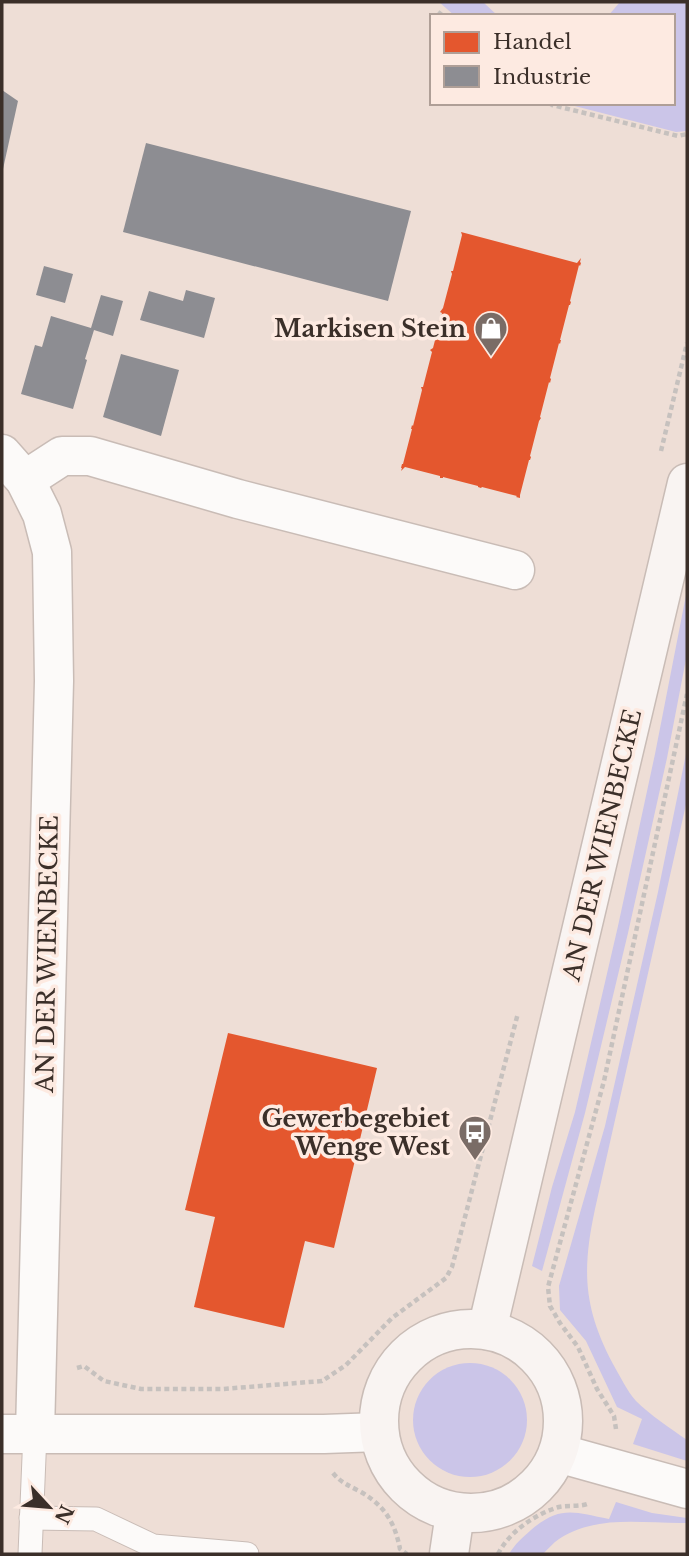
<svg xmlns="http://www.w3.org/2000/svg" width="689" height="1556" viewBox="0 0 689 1556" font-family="'Libre Baskerville',serif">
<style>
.green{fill:#cbc5e8}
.shops{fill:#e4572e}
.industry{fill:#8d8d92}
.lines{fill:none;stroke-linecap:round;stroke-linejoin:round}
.lane-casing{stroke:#c9bcb6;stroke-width:25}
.street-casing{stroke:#c9bcb6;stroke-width:41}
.secondary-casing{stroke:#c9bcb6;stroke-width:41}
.path{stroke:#c6c1be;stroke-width:4.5;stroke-dasharray:5 3.5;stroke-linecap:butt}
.lane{stroke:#fcfaf9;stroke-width:23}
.street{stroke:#fcfaf9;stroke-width:38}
.secondary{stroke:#f9f4f2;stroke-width:38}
.labels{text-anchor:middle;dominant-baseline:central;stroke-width:7;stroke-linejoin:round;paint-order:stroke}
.poi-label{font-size:24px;font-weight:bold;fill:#3b2f29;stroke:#fdeae1;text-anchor:end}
.street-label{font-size:24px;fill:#3b2f29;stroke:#fdeae1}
</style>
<rect width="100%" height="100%" fill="#eeded6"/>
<g class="green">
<polygon points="439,2 483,2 498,16 455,16"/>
<polygon points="620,2 687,2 687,131 676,132 563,103 673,103 673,16 608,16"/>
<polygon points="687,590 687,654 667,758 628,933 585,1113 542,1271 532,1266 552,1187 575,1112 618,926 655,754"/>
<path d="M 687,749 L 687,800 L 595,1209 C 582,1270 583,1307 613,1364 C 620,1376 627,1391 636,1401 C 649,1414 671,1429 687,1440 L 687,1461 L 633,1444 L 642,1419 L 617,1407 L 586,1341 L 560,1310 L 559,1286 L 605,1126 L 658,892 Z"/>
<circle cx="470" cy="1420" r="57"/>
<path d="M 616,1502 L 652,1513 L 687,1518 L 687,1523 C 644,1524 597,1514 559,1539 C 553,1543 548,1549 543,1554 L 509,1554 C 515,1544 522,1538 531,1530 C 560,1505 574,1512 609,1519 Z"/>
</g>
<g class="shops">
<polygon points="461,232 577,263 581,258 580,262 581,263 580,266 579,265 570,301 571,302 570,305 569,305 560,340 561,340 560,344 559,343 550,378 551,379 550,383 549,382 540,417 541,418 539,421 530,456 531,457 530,460 529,460 520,495 520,498 516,497 517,496 482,487 481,488 478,487 478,486 443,477 443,478 440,478 440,476 405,467 401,471 402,468 401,468 402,464 403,464 412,429 411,429 412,425 413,426 422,390 421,387 423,387 432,352 430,350 433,348 442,313 440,312 443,308 452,274 451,271 453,271 462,235"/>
<polygon points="228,1033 377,1068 334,1248 305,1241 284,1328 194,1307 215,1217 185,1210"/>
</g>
<g class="industry">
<polygon points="2,90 18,101 3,169 2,169"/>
<polygon points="146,143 411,211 388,301 123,232"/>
<polygon points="44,266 73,274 65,303 36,295"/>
<polygon points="186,290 215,298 204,338 140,320 149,291 183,301"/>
<polygon points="101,295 123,301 113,336 94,330 85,359 87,360 73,409 21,394 35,345 42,347 51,316 91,328"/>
<polygon points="121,354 179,370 161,436 103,417"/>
</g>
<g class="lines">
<defs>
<g id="lane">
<polyline points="31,1518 96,1519 153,1546 247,1554"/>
<polyline points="30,1554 35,1433"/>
</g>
<g id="street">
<polyline points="2,454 25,480 42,514 52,552 54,681 35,1433"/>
<polyline points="25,480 62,456 90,456 238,499 515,570"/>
<polyline points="2,1434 324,1434 379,1432"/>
<polyline points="558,1453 687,1489"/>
</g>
<g id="secondary">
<circle cx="471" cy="1421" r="92"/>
<polyline points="487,1330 687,483"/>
<polyline points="449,1554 455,1513"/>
</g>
</defs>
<use href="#lane" class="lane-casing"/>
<use href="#street" class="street-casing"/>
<use href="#secondary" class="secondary-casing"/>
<g class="path">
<polyline points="438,12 443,16"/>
<polyline points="549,103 552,105 678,136 687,134"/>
<polyline points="661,451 687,343"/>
<polyline points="77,1368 84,1366 104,1381 141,1389 223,1389 322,1381 346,1365 392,1318 446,1278 452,1267 518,1013"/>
<polyline points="616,1429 614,1416 597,1389 578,1347 560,1323 550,1306 548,1287 604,1081 687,694"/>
<path d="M 333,1473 C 341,1483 350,1486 361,1492 C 385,1506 395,1523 400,1549 L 407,1554"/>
<path d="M 498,1554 C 509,1532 535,1514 559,1507 C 568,1505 578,1507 587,1504"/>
</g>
<use href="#lane" class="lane"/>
<use href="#street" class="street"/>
<use href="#secondary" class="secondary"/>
</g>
<defs>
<symbol id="shop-pin" viewBox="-11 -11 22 30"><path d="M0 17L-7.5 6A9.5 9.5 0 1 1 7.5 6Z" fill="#7a6c66" stroke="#fdeae1"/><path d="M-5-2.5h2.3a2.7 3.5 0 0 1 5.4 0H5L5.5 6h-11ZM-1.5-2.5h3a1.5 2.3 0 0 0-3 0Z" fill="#fff"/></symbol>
<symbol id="bus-pin" viewBox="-11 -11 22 30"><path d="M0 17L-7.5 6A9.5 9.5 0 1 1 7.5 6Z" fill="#7a6c66" stroke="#fdeae1"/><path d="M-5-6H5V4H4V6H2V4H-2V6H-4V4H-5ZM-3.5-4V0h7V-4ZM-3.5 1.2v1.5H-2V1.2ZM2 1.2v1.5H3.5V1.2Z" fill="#fff"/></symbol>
</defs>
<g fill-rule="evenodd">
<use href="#shop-pin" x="472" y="309" width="38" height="52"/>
<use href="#bus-pin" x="456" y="1113" width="38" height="52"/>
</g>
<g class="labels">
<g class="poi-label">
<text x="466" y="328">Markisen Stein</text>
<text x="450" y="1118">Gewerbegebiet<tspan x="450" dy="28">Wenge West</tspan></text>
</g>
<g class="street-label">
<text transform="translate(602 845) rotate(-77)">AN DER WIENBECKE</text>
<text transform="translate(47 954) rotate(-89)">AN DER WIENBECKE</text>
</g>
</g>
<rect width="689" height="1556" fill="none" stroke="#3b2f29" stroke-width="7"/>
<rect x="430" y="14" width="245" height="91" fill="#fdeae1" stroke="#af9f97" stroke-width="2"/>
<rect x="444" y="32" width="35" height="21" fill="#e4572e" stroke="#af9f97" stroke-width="2"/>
<text x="493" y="49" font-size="21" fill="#3b2f29">Handel</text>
<rect x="444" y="66" width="35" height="21" fill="#8d8d92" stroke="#af9f97" stroke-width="2"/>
<text x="493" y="84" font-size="21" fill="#3b2f29">Industrie</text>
<g transform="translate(49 1507) rotate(116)" stroke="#fdeae1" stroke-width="5" paint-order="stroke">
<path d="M0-5L12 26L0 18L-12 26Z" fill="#3b2f29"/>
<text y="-10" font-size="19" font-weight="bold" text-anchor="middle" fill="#3b2f29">N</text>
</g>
</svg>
